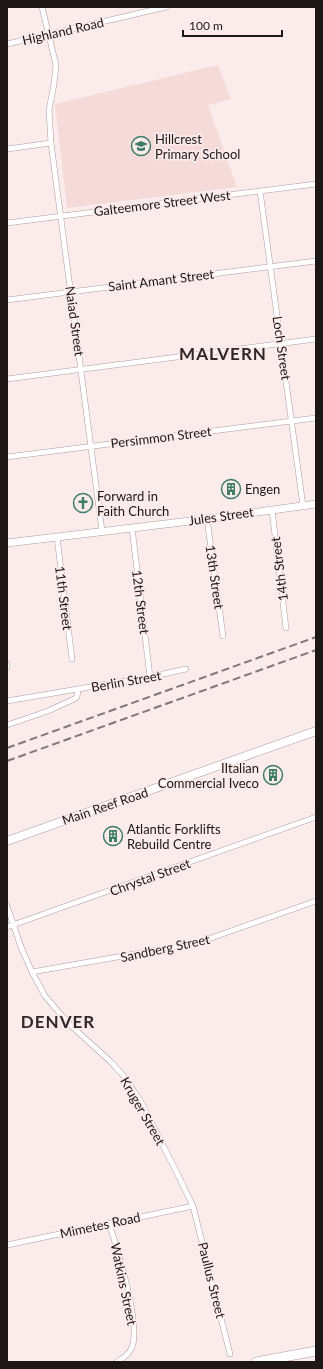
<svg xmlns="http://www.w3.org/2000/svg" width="323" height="1369" viewBox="0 0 323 1369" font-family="Lato,sans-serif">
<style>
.built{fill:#f4dbda}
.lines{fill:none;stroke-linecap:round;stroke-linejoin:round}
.minor-casing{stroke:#ad9e9d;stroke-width:6}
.secondary-casing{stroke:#ad9e9d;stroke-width:8}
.primary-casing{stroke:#ad9e9d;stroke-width:9}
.motorway-casing{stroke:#ad9e9d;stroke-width:10}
.minor{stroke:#fff;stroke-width:5}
.secondary{stroke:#fff;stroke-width:7}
.primary{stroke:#fff;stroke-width:8}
.motorway{stroke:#fff;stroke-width:9}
.rail{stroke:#827777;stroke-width:2;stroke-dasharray:8 4;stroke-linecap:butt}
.labels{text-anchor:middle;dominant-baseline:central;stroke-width:3.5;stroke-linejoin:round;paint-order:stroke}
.street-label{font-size:13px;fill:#1d1717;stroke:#fbebea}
.poi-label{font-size:13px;fill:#1d1717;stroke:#fbebea;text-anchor:start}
.district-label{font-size:17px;font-weight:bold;letter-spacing:1px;fill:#322626;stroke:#fbebea}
</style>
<rect width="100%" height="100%" fill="#fbebea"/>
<polygon class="built" points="218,65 231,99 208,105 237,187 67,208 55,104"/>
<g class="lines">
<defs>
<g id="minor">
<polyline points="42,7 56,65 54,84 49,110 51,143 102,531"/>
<polyline points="7,44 166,7"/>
<polyline points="7,149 51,143"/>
<polyline points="260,191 303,506"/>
<polyline points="7,223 316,184"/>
<polyline points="7,300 316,261"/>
<polyline points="7,379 316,339"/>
<polyline points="7,457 316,418"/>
<polyline points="272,510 286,628"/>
<polyline points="207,519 223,636"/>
<polyline points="132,528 150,677"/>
<polyline points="57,537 72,659"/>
<polyline points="7,664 7,667"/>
<polyline points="7,701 78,689"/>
<polyline points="7,725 48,711 74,699 77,697 78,689 150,677 186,669"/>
<polyline points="7,906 21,947 32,972 45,996 68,1023 110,1061 122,1074 140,1100 177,1173 193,1206 230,1354"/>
<polyline points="7,927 316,817"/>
<polyline points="32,972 197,943 316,901"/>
<path d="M 109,1223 C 117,1248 141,1324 132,1347 C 130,1353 122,1359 117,1362"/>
<polyline points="7,1245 193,1206"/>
</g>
<polyline id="secondary" points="7,543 207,519 316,504"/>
<polyline id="primary" points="7,841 316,731"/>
<polyline id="motorway" points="256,1362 316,1351"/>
</defs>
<use href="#minor" class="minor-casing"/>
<use href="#secondary" class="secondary-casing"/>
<use href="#primary" class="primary-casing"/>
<use href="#motorway" class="motorway-casing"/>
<use href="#minor" class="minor"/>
<use href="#secondary" class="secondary"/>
<use href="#primary" class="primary"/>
<use href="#motorway" class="motorway"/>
<g class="rail">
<polyline points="7,748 316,637"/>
<polyline points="7,761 316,650"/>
</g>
</g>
<defs>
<symbol id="school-ring" viewBox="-11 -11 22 22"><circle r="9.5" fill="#fbebea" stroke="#3f7d69" stroke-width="1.5"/><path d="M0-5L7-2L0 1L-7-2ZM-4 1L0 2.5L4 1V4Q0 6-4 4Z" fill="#3f7d69"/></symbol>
<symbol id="building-ring" viewBox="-11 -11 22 22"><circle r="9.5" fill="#fbebea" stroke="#3f7d69" stroke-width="1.5"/><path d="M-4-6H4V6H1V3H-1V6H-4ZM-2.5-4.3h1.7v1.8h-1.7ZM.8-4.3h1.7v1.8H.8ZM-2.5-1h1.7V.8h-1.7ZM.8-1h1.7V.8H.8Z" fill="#3f7d69"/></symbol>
<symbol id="church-ring" viewBox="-11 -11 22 22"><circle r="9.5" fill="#fbebea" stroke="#3f7d69" stroke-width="1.5"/><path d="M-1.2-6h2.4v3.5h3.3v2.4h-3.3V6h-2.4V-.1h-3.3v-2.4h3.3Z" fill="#3f7d69"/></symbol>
</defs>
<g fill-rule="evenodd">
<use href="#school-ring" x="130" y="135" width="22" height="22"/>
<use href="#building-ring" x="220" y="478" width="22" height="22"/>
<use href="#church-ring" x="72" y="492" width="22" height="22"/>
<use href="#building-ring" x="262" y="764" width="22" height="22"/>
<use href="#building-ring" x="102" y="825" width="22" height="22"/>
</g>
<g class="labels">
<g class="street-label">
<text transform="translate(63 31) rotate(-13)">Highland Road</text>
<text transform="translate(162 203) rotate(-7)">Galteemore Street West</text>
<text transform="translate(161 280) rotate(-7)">Saint Amant Street</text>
<text transform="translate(75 321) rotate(82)">Naiad Street</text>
<text transform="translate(282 348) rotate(82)">Loch Street</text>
<text transform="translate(161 437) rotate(-7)">Persimmon Street</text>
<text transform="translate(221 516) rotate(-8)">Jules Street</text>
<text transform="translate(279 569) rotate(-97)">14th Street</text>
<text transform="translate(215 577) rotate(82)">13th Street</text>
<text transform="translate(64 598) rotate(83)">11th Street</text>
<text transform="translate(141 602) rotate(83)">12th Street</text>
<text transform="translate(126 681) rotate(-10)">Berlin Street</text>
<text transform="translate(105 806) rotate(-19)">Main Reef Road</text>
<text transform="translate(150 877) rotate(-20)">Chrystal Street</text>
<text transform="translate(165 948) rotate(-12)">Sandberg Street</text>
<text transform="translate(143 1111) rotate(60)">Kruger Street</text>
<text transform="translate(100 1225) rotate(-12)">Mimetes Road</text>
<text transform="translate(212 1280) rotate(76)">Paullus Street</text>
<text transform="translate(124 1284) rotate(78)">Watkins Street</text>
</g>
<g class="poi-label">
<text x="155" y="139">Hillcrest<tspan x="155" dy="15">Primary School</tspan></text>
<text x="245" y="489">Engen</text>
<text x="97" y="496">Forward in<tspan x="97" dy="15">Faith Church</tspan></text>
<text x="259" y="768" text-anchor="end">IItalian<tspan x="259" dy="15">Commercial Iveco</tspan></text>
<text x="127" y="829">Atlantic Forklifts<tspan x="127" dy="15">Rebuild Centre</tspan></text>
</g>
<g class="district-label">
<text x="223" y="353">MALVERN</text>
<text x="58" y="1021">DENVER</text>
</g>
</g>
<rect width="323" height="1369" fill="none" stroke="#1d1717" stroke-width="16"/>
<path d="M183 30v6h99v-6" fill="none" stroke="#1d1717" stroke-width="2"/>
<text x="189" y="30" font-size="12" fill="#1d1717" stroke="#fbebea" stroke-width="3" paint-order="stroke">100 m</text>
</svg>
